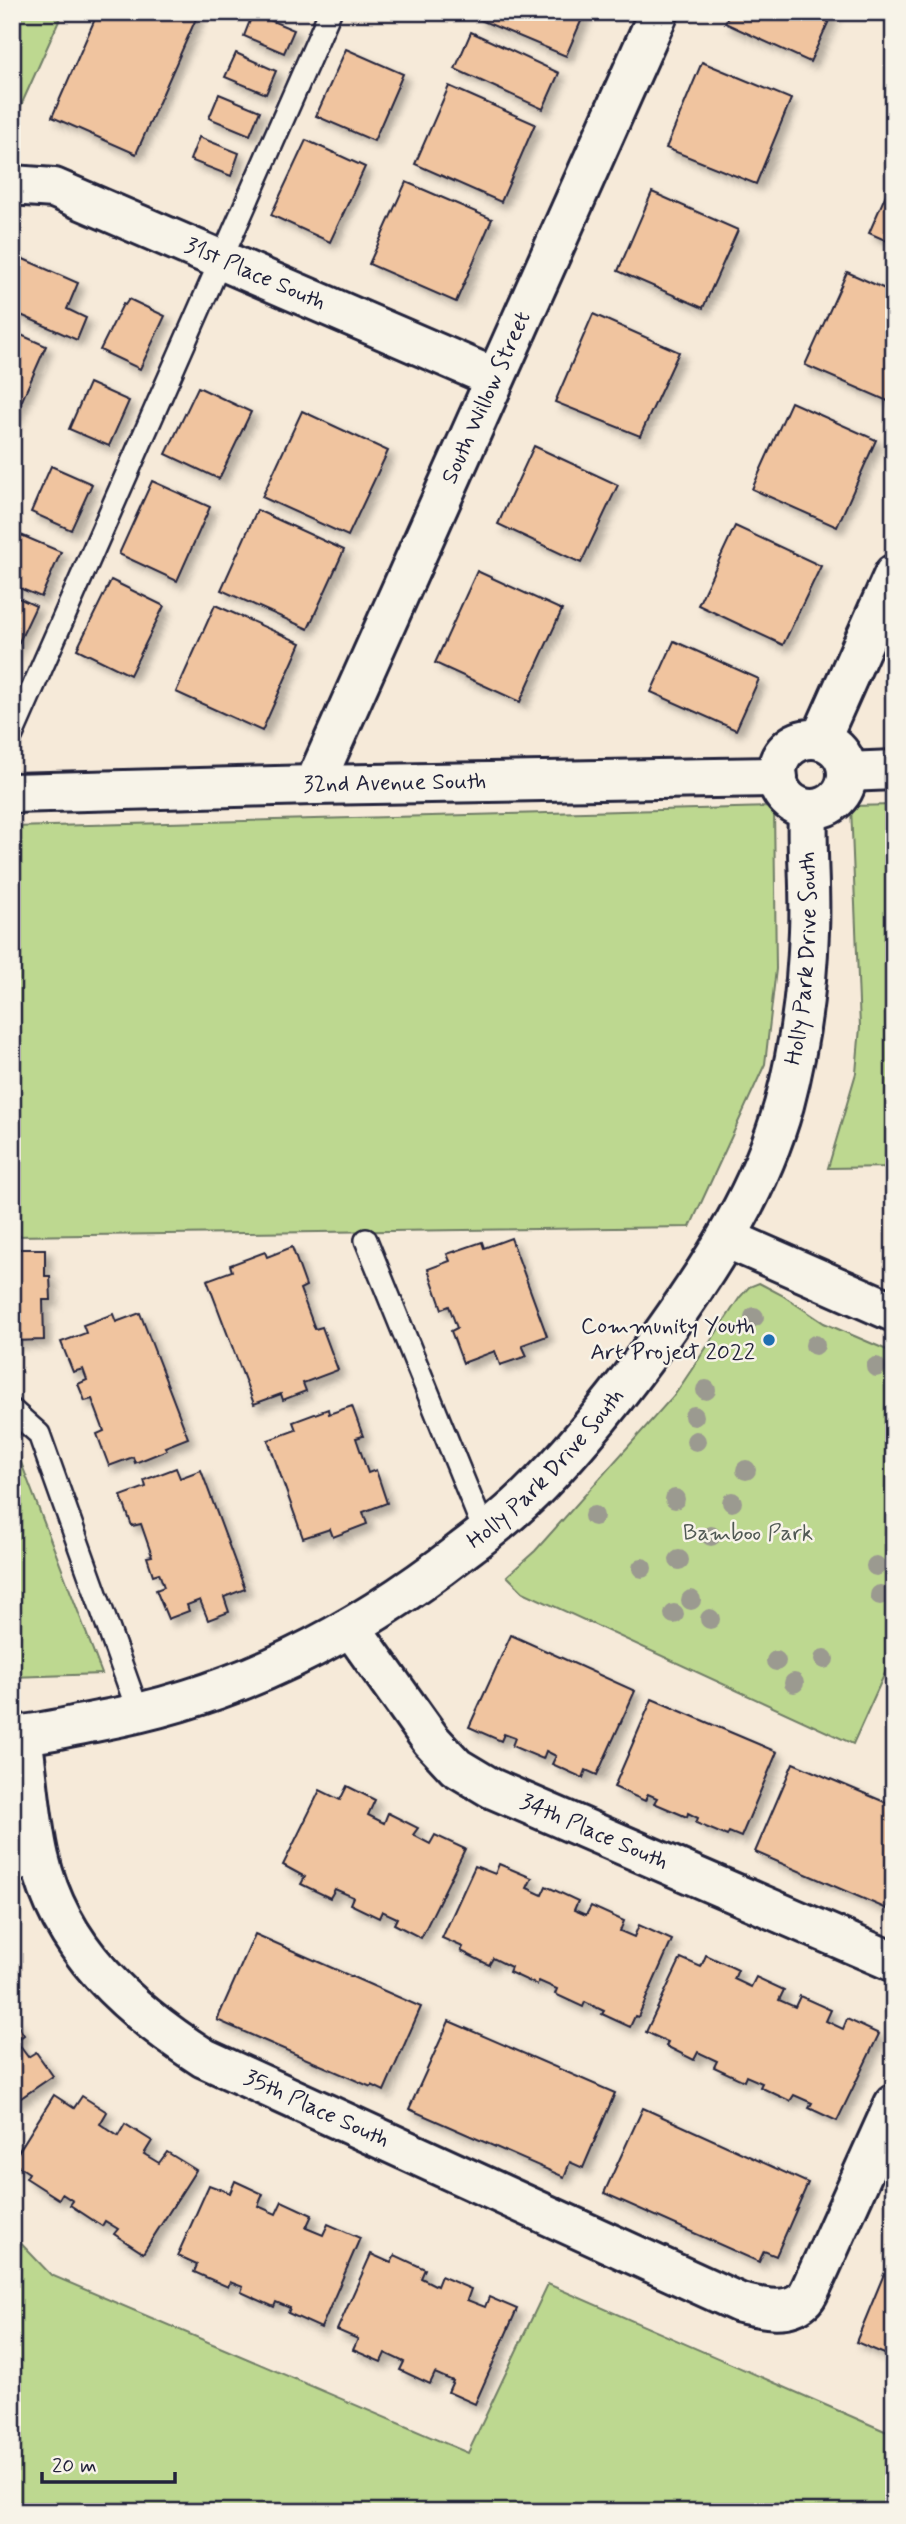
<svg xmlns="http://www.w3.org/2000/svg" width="906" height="2524" viewBox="0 0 906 2524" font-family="Mynerve,sans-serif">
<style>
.green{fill:#bdd890;stroke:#707d66;stroke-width:2}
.building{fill:#f0c49f;stroke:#22223b;stroke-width:2;filter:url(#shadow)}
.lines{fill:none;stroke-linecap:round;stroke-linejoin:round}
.lane-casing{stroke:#22223b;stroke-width:26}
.street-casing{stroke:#22223b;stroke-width:44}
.lane{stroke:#f7f3e8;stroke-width:21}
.street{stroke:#f7f3e8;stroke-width:38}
.tree{fill:#9b9a90}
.poi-dot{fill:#1f6fb2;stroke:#f7f3e8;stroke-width:2.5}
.labels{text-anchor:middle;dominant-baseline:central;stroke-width:5;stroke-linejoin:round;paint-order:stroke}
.street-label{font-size:23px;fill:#22223b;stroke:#f7f3e8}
.poi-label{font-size:23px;fill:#22223b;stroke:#f7f3e8;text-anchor:end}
.park-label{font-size:23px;fill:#505954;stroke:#f7f3e8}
</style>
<defs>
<filter id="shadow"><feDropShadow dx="6" dy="6" stdDeviation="3.5" flood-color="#0004"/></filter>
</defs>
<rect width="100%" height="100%" fill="#f6ead9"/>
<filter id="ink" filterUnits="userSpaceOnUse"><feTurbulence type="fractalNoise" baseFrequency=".0143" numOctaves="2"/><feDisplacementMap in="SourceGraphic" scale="14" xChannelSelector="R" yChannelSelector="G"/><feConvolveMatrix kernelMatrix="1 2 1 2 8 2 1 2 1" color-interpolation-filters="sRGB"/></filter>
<g filter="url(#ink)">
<g class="green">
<polygon points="12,12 63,12 18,112 12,113"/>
<polygon points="894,805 894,1167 828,1168 856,1073 860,1027 851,806"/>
<polygon points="774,807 776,969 765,1064 690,1227 12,1236 12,827"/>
<polygon points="759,1283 782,1295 824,1323 894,1353 894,1653 853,1744 523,1592 507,1576 535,1551 676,1393 740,1297 749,1287"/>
<polygon points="12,1439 102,1674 12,1677"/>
<polygon points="12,2234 51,2275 468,2453 548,2284 894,2435 894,2512 12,2512"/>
</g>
<g class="building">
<polygon points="98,12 199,12 136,154 52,117"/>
<polygon points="481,12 585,12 566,56 478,19"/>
<polygon points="730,12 833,12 810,62 725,23"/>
<polygon points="253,13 294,30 284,53 244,36"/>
<polygon points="471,32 559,73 543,109 455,69"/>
<polygon points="346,49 403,74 374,141 316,116"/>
<polygon points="236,53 276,71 266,94 225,77"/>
<polygon points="702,62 791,99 756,184 666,148"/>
<polygon points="449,86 535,124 501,202 415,164"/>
<polygon points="219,94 260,111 250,135 209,118"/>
<polygon points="199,137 239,153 231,176 190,160"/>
<polygon points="306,140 365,167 330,242 271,215"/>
<polygon points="894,176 894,244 869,233"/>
<polygon points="406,182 492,219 456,302 369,264"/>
<polygon points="652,192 738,230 703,308 618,271"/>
<polygon points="12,254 78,283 67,309 86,318 77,340 12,311"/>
<polygon points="847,272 894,293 894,395 890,402 805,365"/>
<polygon points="129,299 165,316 140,369 100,350 123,304 125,305"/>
<polygon points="593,314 679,352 640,436 555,402"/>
<polygon points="12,331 46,346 12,423"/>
<polygon points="89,383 129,401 109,446 69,429"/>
<polygon points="198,387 251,412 219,479 166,454"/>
<polygon points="791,402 876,440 837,527 752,489"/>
<polygon points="302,411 388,451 348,536 262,497"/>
<polygon points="534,446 618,485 581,563 498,524"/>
<polygon points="51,466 92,484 71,530 31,512"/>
<polygon points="152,481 210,507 177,581 119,554"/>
<polygon points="257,510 344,550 308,629 221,590"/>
<polygon points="735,526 821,566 783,645 698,605"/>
<polygon points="21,535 61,552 41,597 12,585 12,554"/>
<polygon points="477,571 562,610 520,702 435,663"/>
<polygon points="111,580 164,606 130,675 77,649"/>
<polygon points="12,595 36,606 12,657"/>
<polygon points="215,605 301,643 262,731 176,692"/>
<polygon points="674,641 759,679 736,730 651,692"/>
<polygon points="511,1238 547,1336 522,1345 527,1356 500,1365 495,1351 463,1363 451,1331 457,1328 449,1306 442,1309 428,1269 450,1261 447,1254 482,1242 484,1248"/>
<polygon points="292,1247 306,1286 300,1289 315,1329 322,1327 338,1370 303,1383 306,1391 283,1400 281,1394 254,1404 207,1280 232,1271 230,1265 265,1252 267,1257"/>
<polygon points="12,1249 45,1249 45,1276 50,1276 51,1300 43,1300 44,1340 12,1341"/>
<polygon points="140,1313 188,1438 165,1447 167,1450 135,1463 133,1457 109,1466 97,1434 104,1431 92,1399 85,1401 78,1384 87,1380 83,1369 73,1372 61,1342 86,1333 83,1325 113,1314 116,1322"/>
<polygon points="352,1406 363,1436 356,1438 368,1473 376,1470 387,1503 363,1512 367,1524 333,1537 330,1529 303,1538 268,1440 296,1430 293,1422 328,1409 329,1414"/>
<polygon points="176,1468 180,1478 201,1470 245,1589 224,1597 229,1612 208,1620 200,1600 187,1605 189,1611 168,1619 156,1590 164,1587 159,1573 153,1575 147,1557 152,1556 141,1524 132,1526 121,1496 146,1487 144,1480"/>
<polygon points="511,1635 635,1691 597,1775 586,1770 583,1778 552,1764 556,1756 546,1751 543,1759 512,1746 515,1738 504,1734 501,1741 469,1727"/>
<polygon points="652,1699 777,1752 741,1837 729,1832 727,1836 696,1823 698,1818 688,1813 687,1817 654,1803 657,1798 648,1794 645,1801 614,1787"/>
<polygon points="793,1763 894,1806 894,1912 755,1852"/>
<polygon points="347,1786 375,1800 368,1815 384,1823 388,1813 418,1828 413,1835 430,1844 435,1835 465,1849 421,1938 394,1924 397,1918 382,1911 379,1918 350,1904 353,1897 335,1889 330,1898 301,1884 305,1877 283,1865 320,1790 340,1800"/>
<polygon points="499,1864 532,1878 527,1888 542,1895 546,1886 578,1901 574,1910 586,1915 591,1906 624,1921 620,1931 634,1937 639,1925 672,1940 638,2017 635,2016 630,2027 602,2014 604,2011 585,2002 583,2007 555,1994 557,1989 539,1981 537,1985 509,1972 511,1967 493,1958 489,1965 461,1951 463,1947 442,1938 475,1866 495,1874"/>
<polygon points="255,1934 421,2007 384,2091 372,2085 371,2087 217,2020"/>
<polygon points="706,1955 738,1970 734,1979 751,1987 756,1977 784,1990 779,2000 795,2007 800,1996 831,2010 826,2021 843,2029 847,2019 879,2034 837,2121 809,2108 812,2103 794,2095 790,2101 760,2087 762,2083 746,2076 744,2081 714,2067 717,2061 698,2052 694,2060 666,2046 668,2042 646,2032 681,1958 701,1967"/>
<polygon points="12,2017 24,2035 16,2041 28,2057 36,2052 53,2076 12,2104"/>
<polygon points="449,2021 615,2093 583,2168 570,2162 564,2177 409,2109"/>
<polygon points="54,2095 74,2108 82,2096 107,2112 100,2124 118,2136 125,2124 152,2141 144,2154 159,2163 167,2152 196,2170 143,2253 114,2234 118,2229 105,2221 102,2226 70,2205 73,2201 62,2194 59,2199 26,2178 29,2173 12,2162"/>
<polygon points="643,2108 808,2183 776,2256 764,2251 759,2262 604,2193"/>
<polygon points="235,2181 263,2194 258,2206 276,2214 282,2201 312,2215 306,2228 323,2235 328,2224 360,2238 321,2328 288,2313 290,2308 276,2302 274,2307 241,2292 243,2287 230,2282 228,2287 194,2272 197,2265 177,2256 209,2185 230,2193"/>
<polygon points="371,2254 391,2263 395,2255 425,2269 421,2278 437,2286 441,2276 471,2289 467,2300 485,2307 489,2297 517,2309 475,2404 448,2392 453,2381 435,2373 430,2384 400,2370 404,2362 385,2353 381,2362 353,2350 358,2339 337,2330"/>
<polygon points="884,2274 894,2279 894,2358 856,2342"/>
</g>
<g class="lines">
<defs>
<g id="lane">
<polyline points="12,735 330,12"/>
<polyline points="366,1240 485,1533"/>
<polyline points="12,1410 39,1434 139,1714"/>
<polyline points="12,1874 40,1858"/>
</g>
<g id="street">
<path id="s1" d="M 12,185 L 54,188 L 495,378"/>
<circle cx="812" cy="774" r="35"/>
<polyline points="820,740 894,574"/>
<polyline points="847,772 894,770"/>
<path id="s2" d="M 314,785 L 659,12"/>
<path id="s3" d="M 12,793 L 314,785 L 778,777"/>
<polyline points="728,1239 894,1312"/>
<path id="s4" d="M 352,1629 L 431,1740 L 456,1767 L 491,1788 L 894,1962"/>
<path id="s5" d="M 22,1735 C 28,1775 30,1818 39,1857 C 60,1949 128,2009 204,2058 L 740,2303 C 759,2307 786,2315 803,2300 C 809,2295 813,2282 817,2275 L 894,2104"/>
<path id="s6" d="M 12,1736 C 41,1734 71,1726 99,1721 C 237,1696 353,1636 463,1550 C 490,1530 517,1508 540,1484 C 586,1437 626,1385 664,1332 C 714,1262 761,1188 784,1105 C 799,1049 807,989 809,931 C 811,890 806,849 808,809"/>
</g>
</defs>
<use href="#lane" class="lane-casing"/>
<use href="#street" class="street-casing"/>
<use href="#lane" class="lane"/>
<use href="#street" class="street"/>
</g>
<g class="tree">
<circle cx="754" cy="1317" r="10"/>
<circle cx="815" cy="1345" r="10"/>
<circle cx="876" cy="1367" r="10"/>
<circle cx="706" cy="1390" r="10"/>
<circle cx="694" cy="1416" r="10"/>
<circle cx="696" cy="1441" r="10"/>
<circle cx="746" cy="1470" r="10"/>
<circle cx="675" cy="1499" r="10"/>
<circle cx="732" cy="1502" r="10"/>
<circle cx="594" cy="1516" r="10"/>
<circle cx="711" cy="1536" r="10"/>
<circle cx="679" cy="1560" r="10"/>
<circle cx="876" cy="1566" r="10"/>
<circle cx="642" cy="1568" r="10"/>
<circle cx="880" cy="1595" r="10"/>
<circle cx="691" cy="1600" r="10"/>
<circle cx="674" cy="1614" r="10"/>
<circle cx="710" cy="1619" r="10"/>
<circle cx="824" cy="1659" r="10"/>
<circle cx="776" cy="1661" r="10"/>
<circle cx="794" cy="1683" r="10"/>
</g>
</g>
<circle class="poi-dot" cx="769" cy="1340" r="7"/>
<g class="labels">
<g class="street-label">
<text stroke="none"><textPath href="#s1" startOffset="261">31st Place South</textPath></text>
<text stroke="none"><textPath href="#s2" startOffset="424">South Willow Street</textPath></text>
<text stroke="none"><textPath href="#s3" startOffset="383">32nd Avenue South</textPath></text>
<text stroke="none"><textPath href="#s6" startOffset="1199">Holly Park Drive South</textPath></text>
<text stroke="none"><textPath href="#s6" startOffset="611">Holly Park Drive South</textPath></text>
<text stroke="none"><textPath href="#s4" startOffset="326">34th Place South</textPath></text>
<text stroke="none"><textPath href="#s5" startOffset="514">35th Place South</textPath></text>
</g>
<g class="poi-label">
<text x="755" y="1327">Community Youth<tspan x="755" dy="26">Art Project 2022</tspan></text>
</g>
<g class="park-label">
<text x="748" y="1534">Bamboo Park</text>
</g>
</g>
<rect width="906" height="2524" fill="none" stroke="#f7f3e8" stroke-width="42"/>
<rect x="21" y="21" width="864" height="2482" fill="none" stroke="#22223b" stroke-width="2.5" filter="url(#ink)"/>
<path d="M42 2472v10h133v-10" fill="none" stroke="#22223b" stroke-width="3.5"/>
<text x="52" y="2472" font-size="21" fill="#22223b" stroke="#f7f3e8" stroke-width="5" paint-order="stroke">20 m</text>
</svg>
